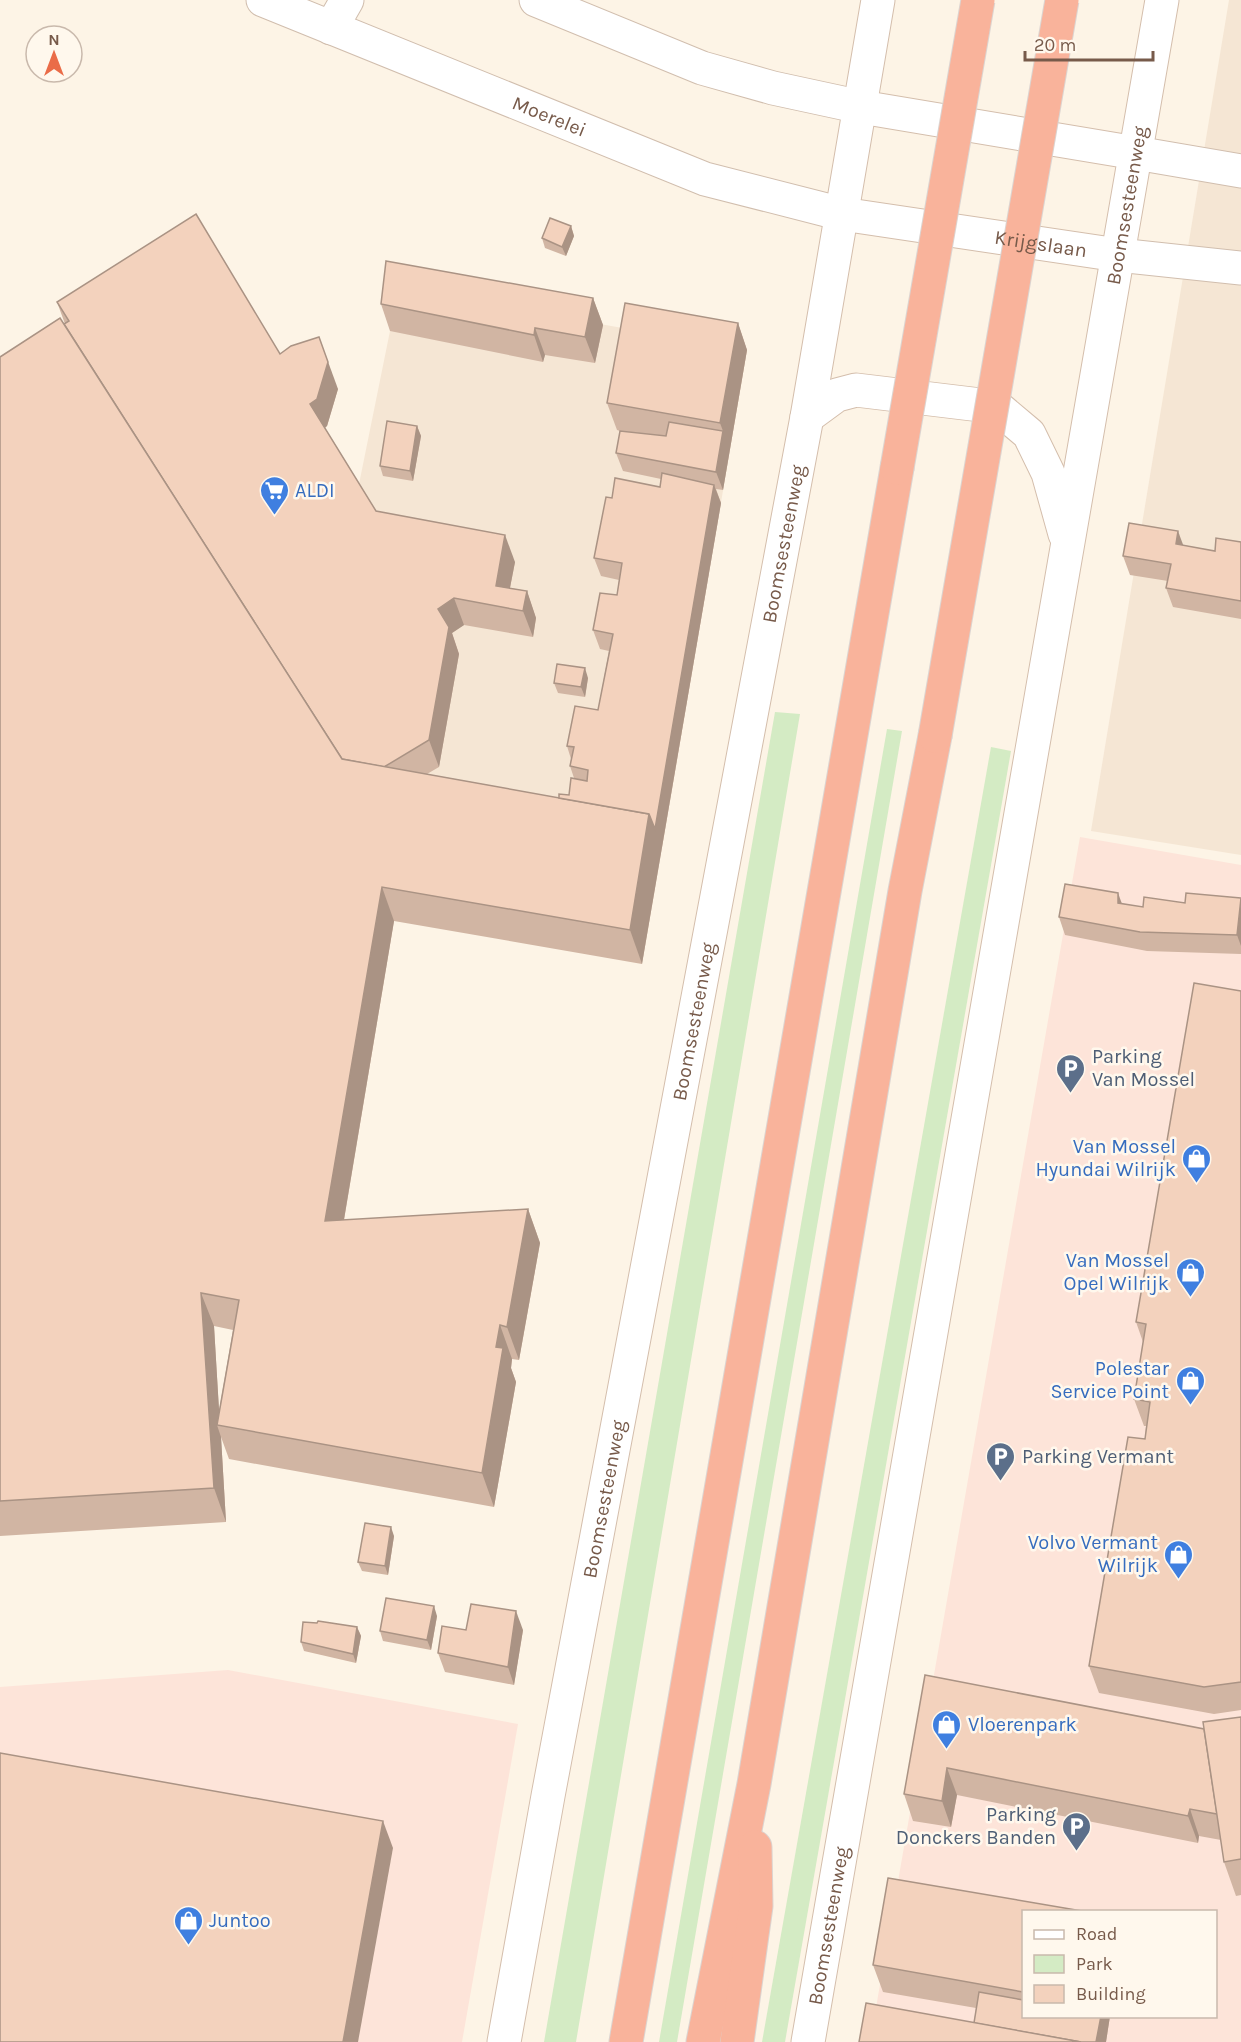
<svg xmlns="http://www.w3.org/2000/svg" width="1241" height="2042" viewBox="0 0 1241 2042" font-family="Karla,sans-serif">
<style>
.residential{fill:#f5e6d4}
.commercial{fill:#fde4d9;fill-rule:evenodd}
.green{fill:#d4ebc4}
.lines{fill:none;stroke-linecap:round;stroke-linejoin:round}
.tertiary-casing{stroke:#d1beae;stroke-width:35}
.secondary-casing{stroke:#d4beac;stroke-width:35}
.motorway-casing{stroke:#dcd4d0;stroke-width:35}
.tertiary{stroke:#fff;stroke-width:33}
.secondary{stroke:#fff;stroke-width:33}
.motorway{stroke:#f9b39b;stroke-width:33}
.motorway-bridge-casing{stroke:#dcd4d0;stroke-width:35;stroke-linecap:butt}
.motorway-bridge{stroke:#f9b39b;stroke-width:33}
.wall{fill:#d1b5a3;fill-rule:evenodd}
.shaded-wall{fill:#aa9384}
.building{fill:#f3d2bd;stroke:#aa9384;stroke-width:1.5}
.labels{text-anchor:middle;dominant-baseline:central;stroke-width:5;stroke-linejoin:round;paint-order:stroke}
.street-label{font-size:20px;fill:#775a4a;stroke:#fff8ed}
.shop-label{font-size:20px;fill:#366cbe;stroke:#fff8ed;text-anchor:end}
.service-label{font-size:20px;fill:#4e5e75;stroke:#fff8ed;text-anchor:start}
</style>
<rect width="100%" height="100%" fill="#fdf4e6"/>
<g class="residential">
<polygon points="1229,0 1241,0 1241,855 1091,831"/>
<polygon points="396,288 747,350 662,848 385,798 386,538 357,494 390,331"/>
</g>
<g class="commercial">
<path d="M 1080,837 L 1241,865 L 1241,2042 L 870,2042 ZM 1024,1912 L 1216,1912 L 1216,2016 L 1024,2016 Z"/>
<polygon points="228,1670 518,1724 462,2042 0,2042 0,1687"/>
</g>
<g class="green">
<polygon points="775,712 800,714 576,2042 544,2042"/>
<polygon points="887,729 902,731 677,2042 659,2042"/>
<polygon points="991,747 1011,751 785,2042 762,2042"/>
</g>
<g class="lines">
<defs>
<g id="tertiary">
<path id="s1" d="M 263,0 L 705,179 L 842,214"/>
<polyline points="536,0 702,68 773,88 861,107"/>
<polyline points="331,28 347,0"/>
<polyline points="1136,153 1241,171"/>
<polyline points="1118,255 1241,268"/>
</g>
<g id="secondary">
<polyline points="861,107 1136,153"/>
<path id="s2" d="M 842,214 L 1118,255"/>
<polyline points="807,417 837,395 856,390 997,407 1029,434 1048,473 1065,534"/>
<path id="s3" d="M 504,2042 L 548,1796 L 807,417 L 878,0"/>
<path id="s4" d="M 808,2042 L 1162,0"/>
</g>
<g id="motorway">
<polyline points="626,2042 897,468"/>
<polyline points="703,2042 754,1784 905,891 935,736"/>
<polyline points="737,2042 756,1906 755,1847"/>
</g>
</defs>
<use href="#tertiary" class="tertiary-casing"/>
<use href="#secondary" class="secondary-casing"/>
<use href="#motorway" class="motorway-casing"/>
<use href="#tertiary" class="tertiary"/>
<use href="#secondary" class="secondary"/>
<use href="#motorway" class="motorway"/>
<defs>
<g id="motorway-bridge">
<polyline points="897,468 978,0"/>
<polyline points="935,736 1062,0"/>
</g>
</defs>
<use href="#motorway-bridge" class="motorway-bridge-casing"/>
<use href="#motorway-bridge" class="motorway-bridge"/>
</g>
<g class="wall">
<polygon points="571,226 574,236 566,256 545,248 542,238"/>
<polygon points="593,298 603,325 595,363 545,355 543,362 390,331 381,304"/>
<path d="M 57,302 L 280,354 L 338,389 L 327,426 L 325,428 L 376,511 L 515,562 L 510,588 L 527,591 L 536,618 L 533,637 L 464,625 L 452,633 L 459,654 L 439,767 L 427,774 L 559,798 L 569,795 L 574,778 L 570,766 L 571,759 L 567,746 L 598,710 L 609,651 L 600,649 L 593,630 L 617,595 L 619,580 L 601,576 L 594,558 L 612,498 L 660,487 L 661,479 L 623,471 L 616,453 L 620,431 L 617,430 L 607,403 L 738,323 L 747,350 L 723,490 L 716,489 L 721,503 L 642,964 L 394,921 L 344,1220 L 528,1209 L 540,1243 L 519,1360 L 512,1359 L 511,1368 L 516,1382 L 494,1507 L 229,1459 L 221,1437 L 226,1522 L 0,1536 L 0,357 L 65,324 ZM 214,1326 L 233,1330 L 219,1411 Z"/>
<polygon points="417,426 421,436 413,481 383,476 380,466"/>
<polygon points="1241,542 1241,619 1173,607 1166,588 1168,581 1130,575 1123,556 1183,545 1215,551"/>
<polygon points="588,678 585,697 558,693 554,683"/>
<polygon points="1241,898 1241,954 1147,951 1065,935 1059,917 1122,904 1143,907"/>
<polygon points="1241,991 1241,1710 1214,1714 1099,1693 1089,1666 1145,1439 1146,1426 1144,1426 1134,1399 1143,1342 1136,1322"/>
<polygon points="394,1536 388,1575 362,1571 358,1562"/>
<polygon points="437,1616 431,1650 383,1641 380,1631"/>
<polygon points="357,1627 361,1636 356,1663 304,1651 301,1642"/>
<polygon points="523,1630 514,1685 445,1672 438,1653"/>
<polygon points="925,1675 1204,1729 1241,1717 1241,1895 1236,1896 1224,1862 1221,1840 1199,1836 1198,1843 957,1795 951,1827 913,1821 904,1794"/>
<polygon points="1023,1911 1023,2016 1110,2016 1106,2042 859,2042 974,2023 976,2008 883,1992 873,1965"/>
</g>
<g class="shaded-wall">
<polygon points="571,226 574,236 566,256 562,247"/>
<polygon points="593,298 603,325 595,363 585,337"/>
<polygon points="738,323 747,350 723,490 716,472 723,431 720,423"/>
<polygon points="535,328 545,355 543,362 534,335"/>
<polygon points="319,337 338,389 327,426 320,431 310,404"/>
<polygon points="417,426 421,436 413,481 410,471"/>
<polygon points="714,485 721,503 642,964 630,930 649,814"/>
<polygon points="1178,531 1185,550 1176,544"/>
<polygon points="505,535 515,562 506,608 496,586"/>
<polygon points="527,591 536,618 533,637 523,611"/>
<polygon points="454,598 464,625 452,633 459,654 439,767 429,740 438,609"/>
<polygon points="585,668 588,678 585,697 581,687"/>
<polygon points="382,887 394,921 338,1255 325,1221"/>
<polygon points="1118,893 1125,912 1118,903"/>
<polygon points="1241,900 1241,946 1237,935"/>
<polygon points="528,1209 540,1243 519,1360 507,1327"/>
<polygon points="201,1293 214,1326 220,1426 217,1425 221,1437 226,1522 214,1488"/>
<polygon points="500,1325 512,1359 511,1368 516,1382 494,1507 482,1473 496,1347"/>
<polygon points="391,1527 394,1536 388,1575 385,1566"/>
<polygon points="434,1606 437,1616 431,1650 427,1640"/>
<polygon points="516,1611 523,1630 514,1685 508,1667"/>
<polygon points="357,1627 361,1636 356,1663 353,1654"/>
<polygon points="947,1768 957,1795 951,1827 942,1801"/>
<polygon points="1190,1809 1199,1836 1198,1843 1188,1816"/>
<polygon points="383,1821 393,1848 358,2042 343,2042"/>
<polygon points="1101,2016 1110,2016 1106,2042 1096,2042"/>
</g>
<g class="building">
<polygon points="196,214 280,354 291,346 319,337 328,362 317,399 310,404 376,511 505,535 496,586 527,591 523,611 454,598 438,609 449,627 429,740 384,767 342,759 64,324 69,321 57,302"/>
<polygon points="550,218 571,226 562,247 542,238"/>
<polygon points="386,261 593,298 585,337 535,328 534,335 381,304"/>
<polygon points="625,303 738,323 720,423 607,403"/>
<polygon points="60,318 342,759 649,814 630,930 382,887 325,1221 528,1209 507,1327 500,1325 496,1347 503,1348 482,1473 217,1425 239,1300 201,1293 214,1488 0,1501 0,357"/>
<polygon points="387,421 417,426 410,471 380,466"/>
<polygon points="669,422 723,431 716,472 616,453 620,431 666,436"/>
<polygon points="662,473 714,485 655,829 649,814 559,798 559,794 569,795 571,778 587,781 588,770 570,766 574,747 567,746 575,706 598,710 613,634 593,630 600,593 617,595 622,563 594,558 606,497 612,498 615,478 660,487"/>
<polygon points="1129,523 1178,531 1176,544 1215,551 1216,538 1241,542 1241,601 1166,588 1171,564 1123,556"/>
<polygon points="557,664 585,668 581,687 554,683"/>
<polygon points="1065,884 1118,893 1118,903 1143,907 1144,897 1185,903 1186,893 1241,898 1237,935 1140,932 1059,917"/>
<polygon points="1194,983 1241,991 1241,1682 1204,1687 1089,1666 1128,1437 1145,1439 1150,1402 1134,1399 1146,1324 1136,1322"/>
<polygon points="365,1523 391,1527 385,1566 358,1562"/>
<polygon points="386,1598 434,1606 427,1640 380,1631"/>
<polygon points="471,1604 516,1611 508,1667 438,1653 442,1626 466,1630"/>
<polygon points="318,1621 357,1627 353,1654 301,1642 303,1622 317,1623"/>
<polygon points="925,1675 1204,1729 1217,1814 1190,1809 1188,1816 947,1768 942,1801 904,1794"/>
<polygon points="1241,1717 1241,1859 1224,1862 1203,1722"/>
<polygon points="0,1753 383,1821 343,2042 0,2042"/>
<polygon points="888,1878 1082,1911 1023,1911 1023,1992 873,1965"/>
<polygon points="979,1992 1023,2000 1023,2016 1101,2016 1096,2042 1081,2042 974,2023"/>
<polygon points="866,2003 1081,2042 859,2042"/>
</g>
<defs>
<symbol id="supermarket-pin" viewBox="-11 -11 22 30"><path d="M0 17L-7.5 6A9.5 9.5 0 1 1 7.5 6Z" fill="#3f7fe0" stroke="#fff8ed"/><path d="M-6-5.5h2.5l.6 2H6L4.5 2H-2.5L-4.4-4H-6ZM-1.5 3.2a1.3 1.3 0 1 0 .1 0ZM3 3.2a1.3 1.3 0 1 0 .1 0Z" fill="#fff"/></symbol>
<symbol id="parking-pin" viewBox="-11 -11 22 30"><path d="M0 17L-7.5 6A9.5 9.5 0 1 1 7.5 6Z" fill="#5c6f8a" stroke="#fff8ed"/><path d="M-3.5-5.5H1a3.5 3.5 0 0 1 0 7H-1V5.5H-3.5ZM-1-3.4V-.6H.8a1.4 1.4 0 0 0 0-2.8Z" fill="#fff"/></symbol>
<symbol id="shop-pin" viewBox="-11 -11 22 30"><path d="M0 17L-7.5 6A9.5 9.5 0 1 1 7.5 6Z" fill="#3f7fe0" stroke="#fff8ed"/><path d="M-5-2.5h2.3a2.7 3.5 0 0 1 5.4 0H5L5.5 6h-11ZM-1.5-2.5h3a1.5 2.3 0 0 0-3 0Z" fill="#fff"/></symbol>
</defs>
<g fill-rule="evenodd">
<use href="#supermarket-pin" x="258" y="474" width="33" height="45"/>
<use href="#parking-pin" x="1054" y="1052" width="33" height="45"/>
<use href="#shop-pin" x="1180" y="1142" width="33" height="45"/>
<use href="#shop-pin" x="1174" y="1256" width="33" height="45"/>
<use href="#shop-pin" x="1174" y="1364" width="33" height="45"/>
<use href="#parking-pin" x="984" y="1440" width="33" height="45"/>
<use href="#shop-pin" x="1162" y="1538" width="33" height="45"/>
<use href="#shop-pin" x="930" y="1708" width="33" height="45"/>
<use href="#parking-pin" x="1060" y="1810" width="33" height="45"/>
<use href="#shop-pin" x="172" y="1904" width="33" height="45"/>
</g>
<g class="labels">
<g class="street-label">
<text stroke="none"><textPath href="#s1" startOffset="309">Moerelei</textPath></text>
<text stroke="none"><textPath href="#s4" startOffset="1864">Boomsesteenweg</textPath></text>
<text stroke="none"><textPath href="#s2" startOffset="201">Krijgslaan</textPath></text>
<text stroke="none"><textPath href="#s3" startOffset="1524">Boomsesteenweg</textPath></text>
<text stroke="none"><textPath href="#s3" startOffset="1038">Boomsesteenweg</textPath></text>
<text stroke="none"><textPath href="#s3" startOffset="552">Boomsesteenweg</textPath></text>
<text stroke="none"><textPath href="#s4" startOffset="118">Boomsesteenweg</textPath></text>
</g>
<g class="shop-label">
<text x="295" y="490" text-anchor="start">ALDI</text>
<text x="1176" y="1146">Van Mossel<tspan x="1176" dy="23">Hyundai Wilrijk</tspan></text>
<text x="1169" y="1260">Van Mossel<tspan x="1169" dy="23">Opel Wilrijk</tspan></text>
<text x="1169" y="1368">Polestar<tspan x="1169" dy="23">Service Point</tspan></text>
<text x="1158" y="1542">Volvo Vermant<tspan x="1158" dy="23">Wilrijk</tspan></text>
<text x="968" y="1724" text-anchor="start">Vloerenpark</text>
<text x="209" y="1920" text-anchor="start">Juntoo</text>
</g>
<g class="service-label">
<text x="1092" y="1056">Parking<tspan x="1092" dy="23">Van Mossel</tspan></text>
<text x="1022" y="1456">Parking Vermant</text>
<text x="1056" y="1814" text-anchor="end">Parking<tspan x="1056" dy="23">Donckers Banden</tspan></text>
</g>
</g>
<rect x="1022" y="1910" width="195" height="108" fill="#fff8ed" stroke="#c9b9ac" stroke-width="1.5"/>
<rect x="1034" y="1930" width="30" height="9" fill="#ffffff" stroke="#c9b9ac" stroke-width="1.5"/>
<text x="1076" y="1940" font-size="18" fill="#775a4a">Road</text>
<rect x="1034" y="1955" width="30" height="18" fill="#d4ebc4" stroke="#c9b9ac" stroke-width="1.5"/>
<text x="1076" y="1970" font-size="18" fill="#775a4a">Park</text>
<rect x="1034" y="1985" width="30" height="18" fill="#f3d2bd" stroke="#c9b9ac" stroke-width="1.5"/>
<text x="1076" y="2000" font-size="18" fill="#775a4a">Building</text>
<g transform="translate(54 54)"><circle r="28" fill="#fff8ed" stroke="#c9b9ac" stroke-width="1.5"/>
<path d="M0-4.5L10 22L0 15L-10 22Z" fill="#ea6c48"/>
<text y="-9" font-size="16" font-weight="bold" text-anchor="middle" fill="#775a4a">N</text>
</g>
<path d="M1025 51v9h128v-9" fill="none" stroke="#775a4a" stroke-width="3"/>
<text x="1034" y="51" font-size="18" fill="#775a4a" stroke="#fff8ed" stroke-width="4.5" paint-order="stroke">20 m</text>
</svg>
